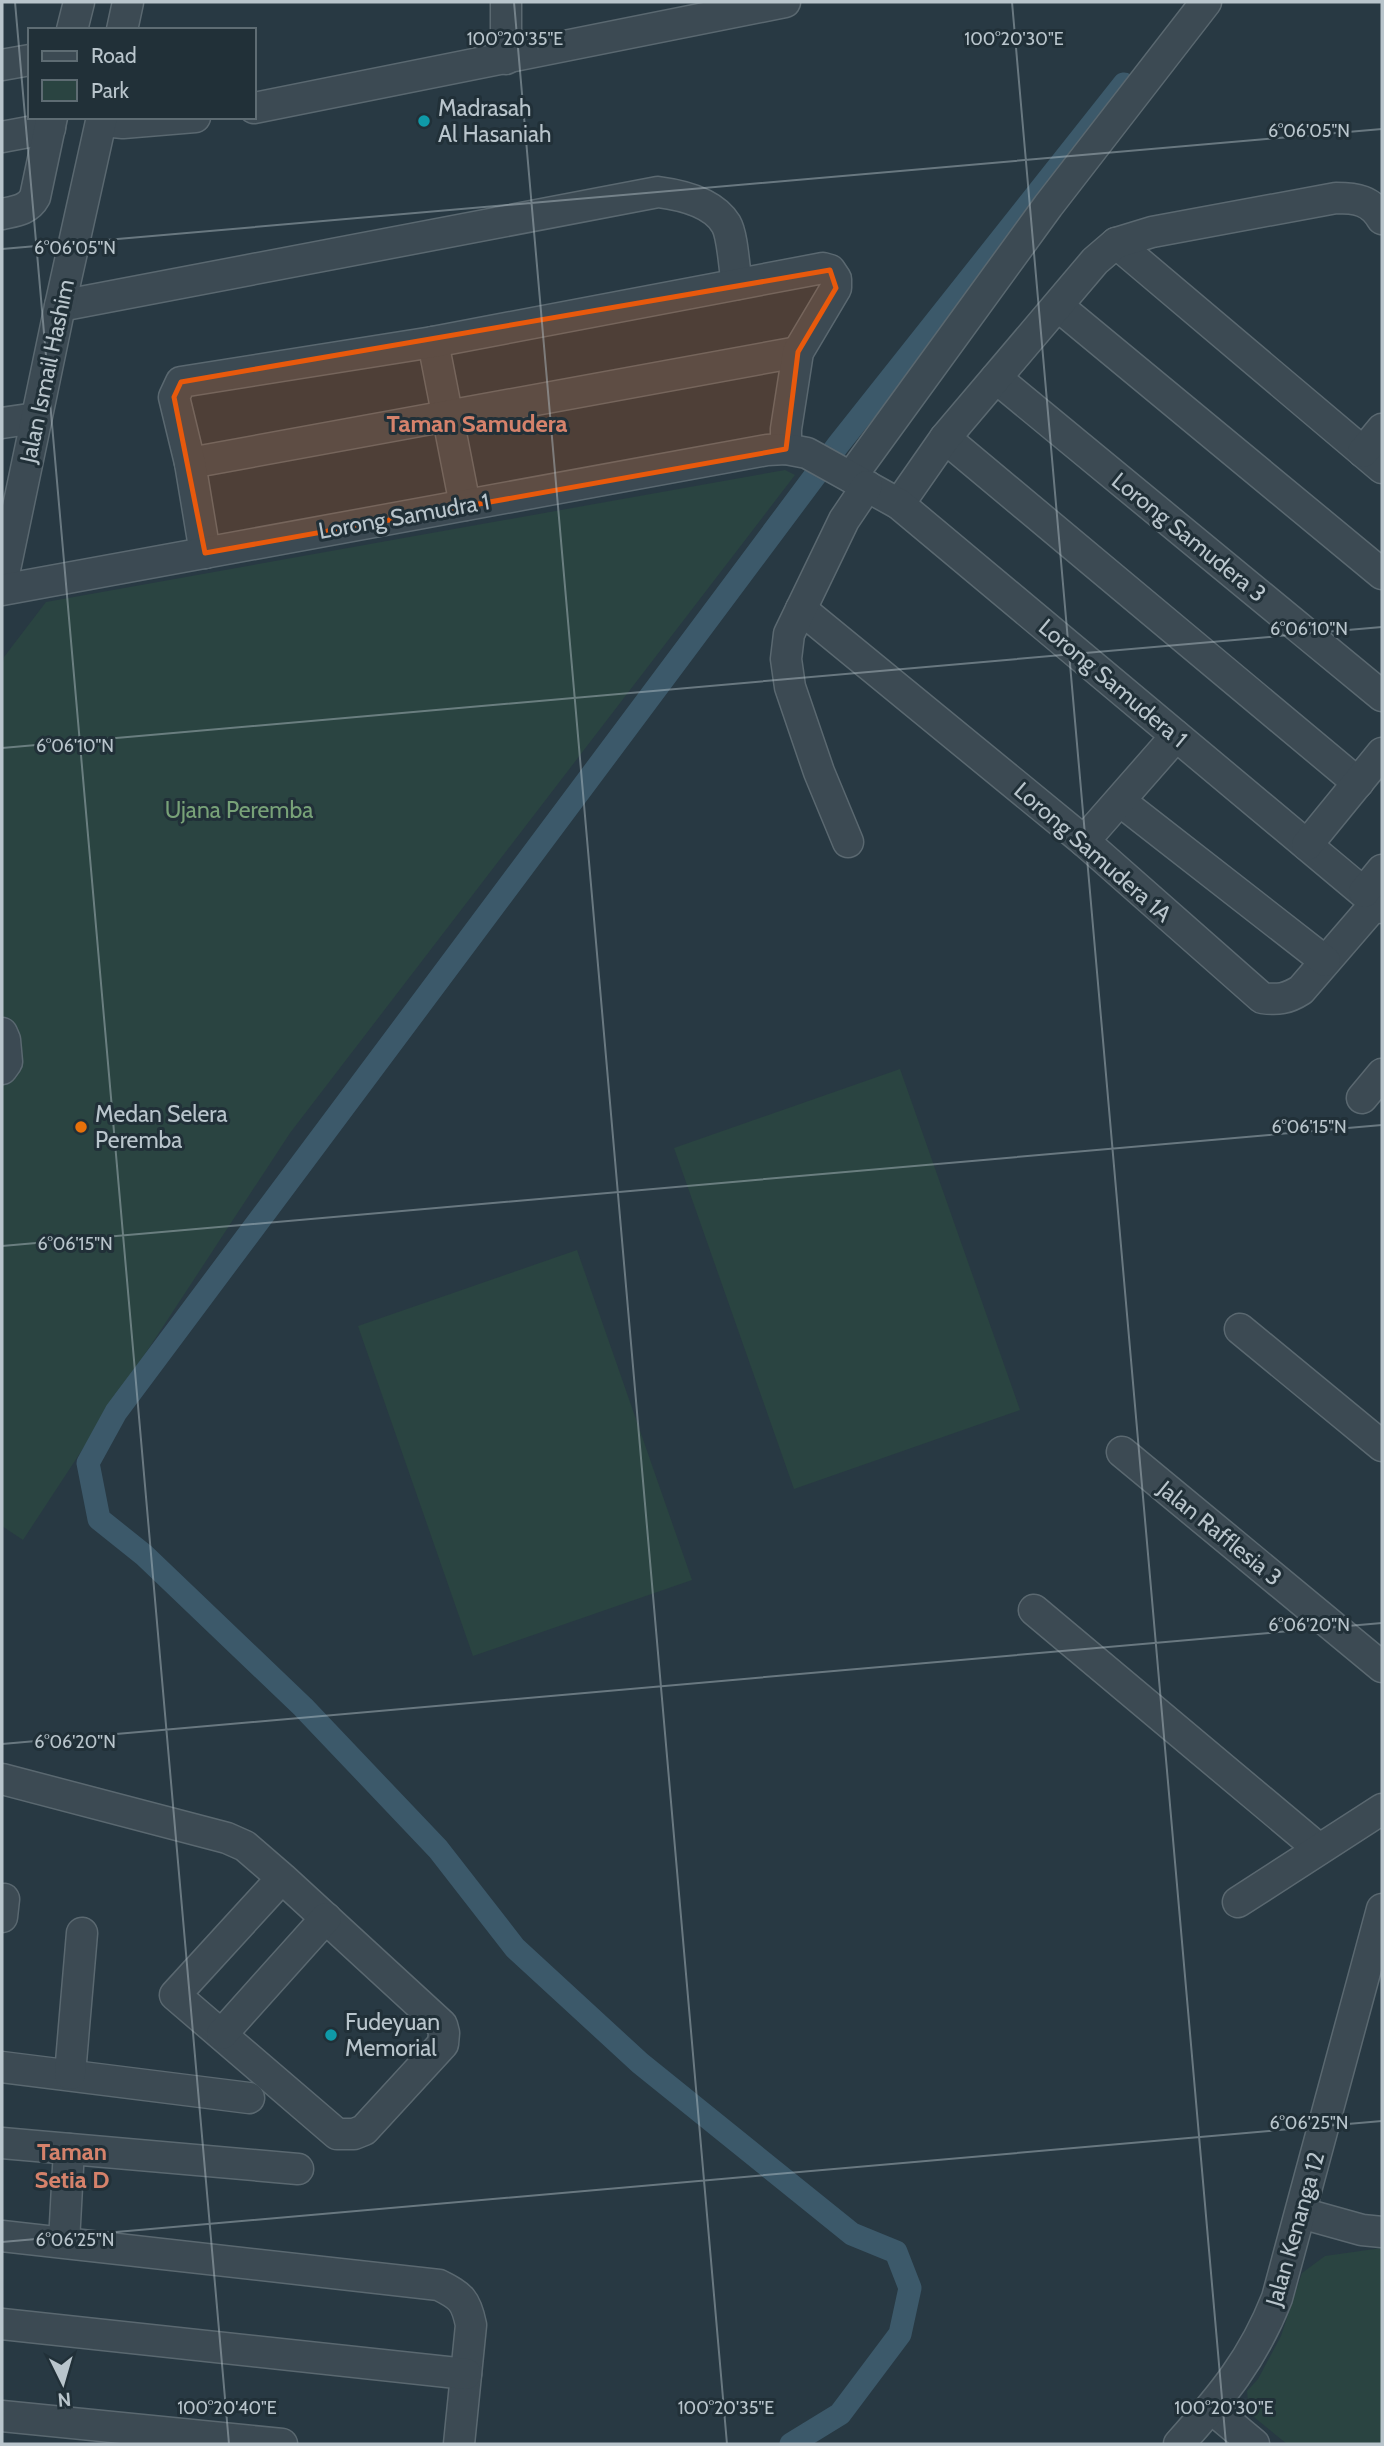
<svg xmlns="http://www.w3.org/2000/svg" width="1384" height="2446" viewBox="0 0 1384 2446" font-family="Cabin,sans-serif">
<style>
.green{fill:#2a4441}
.lines{fill:none;stroke-linecap:round;stroke-linejoin:round}
.canal{stroke:#3c596a;stroke-width:23}
.minor-casing{stroke:#5a6870;stroke-width:33}
.minor{stroke:#3c4a53;stroke-width:30}
.marked{fill:#e8590c;fill-opacity:0.2;stroke:#e8590c;stroke-width:5;stroke-linejoin:round}
.ticks{fill:none;stroke:#b9c5cc;stroke-width:2;stroke-opacity:0.45}
.culture-dot{fill:#0f9aa8;stroke:#213038;stroke-width:2.5}
.food-dot{fill:#e8710a;stroke:#213038;stroke-width:2.5}
.labels{text-anchor:middle;dominant-baseline:central;stroke-width:6;stroke-linejoin:round;paint-order:stroke}
.poi-label{font-size:23px;fill:#b9c5cc;stroke:#213038;text-anchor:start}
.street-label{font-size:23px;fill:#b9c5cc;stroke:#213038}
.park-label{font-size:23px;fill:#78a278;stroke:#213038}
.neighbourhood-label{font-size:24px;font-weight:bold;fill:#d5826b;stroke:#213038}
.ticks-label{font-size:18px;text-anchor:middle;fill:#b9c5cc;stroke:#213038;stroke-width:6;stroke-linejoin:round;paint-order:stroke}
</style>
<rect width="100%" height="100%" fill="#283943"/>
<g class="green">
<polygon points="785,470 795,475 290,1133 23,1540 2,1526 2,666 4,657 46,602"/>
<polygon points="900,1069 1020,1410 794,1489 674,1148"/>
<polygon points="577,1250 692,1580 473,1656 358,1326"/>
<polygon points="1382,2248 1382,2444 1287,2444 1249,2413 1247,2391 1258,2379 1281,2336 1302,2273 1325,2256"/>
</g>
<g class="lines">
<polyline class="canal" points="791,2444 840,2414 900,2334 910,2288 896,2252 852,2234 640,2063 515,1948 438,1849 303,1707 144,1555 99,1519 88,1463 116,1412 838,445 1124,84"/>
<defs>
<g id="minor">
<polyline points="72,30 79,2"/>
<polyline points="122,30 128,2"/>
<polyline points="506,59 506,2"/>
<polyline points="2,65 30,60"/>
<polyline points="254,108 785,2"/>
<polyline points="102,121 123,123 195,117"/>
<polyline points="2,137 50,128"/>
<path d="M 2,214 C 16,211 28,210 35,197 L 52,117"/>
<polyline points="1116,243 1382,468"/>
<path d="M 60,306 L 658,192 C 681,195 713,202 726,224 C 733,236 734,269 737,284"/>
<polyline points="1058,306 1382,574"/>
<polyline points="433,342 465,505"/>
<polyline points="996,378 1382,696"/>
<polyline points="2,423 36,418"/>
<polyline points="945,438 1358,783"/>
<polyline points="1363,452 1382,429"/>
<polyline points="190,463 798,352"/>
<polyline points="851,477 1048,206 1206,2"/>
<path d="M 899,504 L 945,438 L 1095,261 L 1116,243 L 1152,232 L 1336,198 C 1356,198 1371,200 1382,219"/>
<polyline points="205,553 190,463 174,397 181,382 433,342 823,268 830,270 836,279 836,288 798,352 786,429 786,449"/>
<polyline points="2,584 60,306 102,117"/>
<polyline points="2,590 767,450 786,449 807,453 899,504 1382,908"/>
<path d="M 801,609 L 1084,841 L 1262,998 C 1278,1000 1287,999 1301,990 L 1376,903"/>
<polyline points="1120,801 1325,961"/>
<polyline points="1084,841 1176,736"/>
<polyline points="848,842 819,772 790,687 786,659 789,634 844,520 867,486"/>
<polyline points="1307,845 1382,753"/>
<polyline points="1364,892 1382,870"/>
<polyline points="2,1033 5,1040 7,1062 2,1069"/>
<polyline points="1362,1098 1382,1074"/>
<polyline points="1240,1329 1382,1446"/>
<polyline points="1122,1452 1382,1667"/>
<polyline points="1034,1610 1319,1849"/>
<polyline points="2,1779 227,1838 245,1846 282,1878 442,2025 444,2033 443,2044 364,2130 354,2134 337,2134 175,1995 282,1878"/>
<polyline points="1238,1902 1382,1809"/>
<polyline points="2,1917 4,1899"/>
<polyline points="222,2034 326,1918"/>
<polyline points="2,2067 249,2098"/>
<polyline points="70,2074 82,1933"/>
<polyline points="2,2143 298,2169"/>
<polyline points="1301,2213 1362,2230 1382,2232"/>
<path d="M 2,2236 L 439,2285 C 461,2296 466,2300 471,2325 L 459,2444"/>
<polyline points="64,2242 69,2149"/>
<polyline points="2,2324 466,2374"/>
<polyline points="1211,2408 1254,2444"/>
<polyline points="2,2416 282,2444"/>
<path d="M 1179,2444 C 1222,2396 1253,2359 1277,2298 L 1382,1909"/>
</g>
</defs>
<use href="#minor" class="minor-casing"/>
<use href="#minor" class="minor"/>
</g>
<path class="marked" d="M 830,270 L 836,288 L 798,352 L 786,449 L 205,553 L 174,397 L 181,382 Z"/>
<path class="ticks" d="M 15,2 L 229,2444M 514,2 L 727,2444M 1012,2 L 1226,2444M 2,249 L 1382,129M 2,748 L 1382,627M 2,1246 L 1382,1125M 2,1744 L 1382,1623M 2,2242 L 1382,2121"/>
<g class="culture-dot">
<circle cx="424" cy="121" r="7"/>
<circle cx="331" cy="2035" r="7"/>
</g>
<circle class="food-dot" cx="81" cy="1127" r="7"/>
<g class="labels">
<g class="poi-label">
<text x="438" y="108">Madrasah<tspan x="438" dy="26">Al Hasaniah</tspan></text>
<text x="95" y="1114">Medan Selera<tspan x="95" dy="26">Peremba</tspan></text>
<text x="345" y="2022">Fudeyuan<tspan x="345" dy="26">Memorial</tspan></text>
</g>
<g class="street-label">
<text transform="translate(47 371) rotate(-78)">Jalan Ismail Hashim</text>
<text transform="translate(404 516) rotate(-10)">Lorong Samudra 1</text>
<text transform="translate(1189 537) rotate(39)">Lorong Samudera 3</text>
<text transform="translate(1113 683) rotate(40)">Lorong Samudera 1</text>
<text transform="translate(1093 852) rotate(41)">Lorong Samudera 1A</text>
<text transform="translate(1220 1533) rotate(39)">Jalan Rafflesia 3</text>
<text transform="translate(1295 2229) rotate(-74)">Jalan Kenanga 12</text>
</g>
<g class="park-label">
<text x="239" y="810">Ujana Peremba</text>
</g>
<g class="neighbourhood-label">
<text x="477" y="423">Taman Samudera</text>
<text x="72" y="2151">Taman<tspan x="72" dy="28">Setia D</tspan></text>
</g>
</g>
<g class="ticks-label">
<text x="515" y="45">100°20'35"E</text>
<text x="1014" y="45">100°20'30"E</text>
<text x="1309" y="137">6°06'05"N</text>
<text x="75" y="254">6°06'05"N</text>
<text x="1309" y="635">6°06'10"N</text>
<text x="75" y="752">6°06'10"N</text>
<text x="1309" y="1133">6°06'15"N</text>
<text x="75" y="1250">6°06'15"N</text>
<text x="1309" y="1631">6°06'20"N</text>
<text x="75" y="1748">6°06'20"N</text>
<text x="1309" y="2129">6°06'25"N</text>
<text x="75" y="2246">6°06'25"N</text>
<text x="227" y="2414">100°20'40"E</text>
<text x="726" y="2414">100°20'35"E</text>
<text x="1224" y="2414">100°20'30"E</text>
</g>
<rect width="1384" height="2446" fill="none" stroke="#b9c5cc" stroke-width="7"/>
<rect x="28" y="28" width="228" height="91" fill="#213038" stroke="#5e6c73" stroke-width="2"/>
<rect x="42" y="51" width="35" height="10" fill="#3c4a53" stroke="#5e6c73" stroke-width="2"/>
<text x="91" y="63" font-size="21" fill="#b9c5cc">Road</text>
<rect x="42" y="80" width="35" height="21" fill="#2a4441" stroke="#5e6c73" stroke-width="2"/>
<text x="91" y="98" font-size="21" fill="#b9c5cc">Park</text>
<g transform="translate(63 2383) rotate(175)" stroke="#213038" stroke-width="5" paint-order="stroke">
<path d="M0-5L12 26L0 18L-12 26Z" fill="#b9c5cc"/>
<text y="-10" font-size="19" font-weight="bold" text-anchor="middle" fill="#b9c5cc">N</text>
</g>
</svg>
